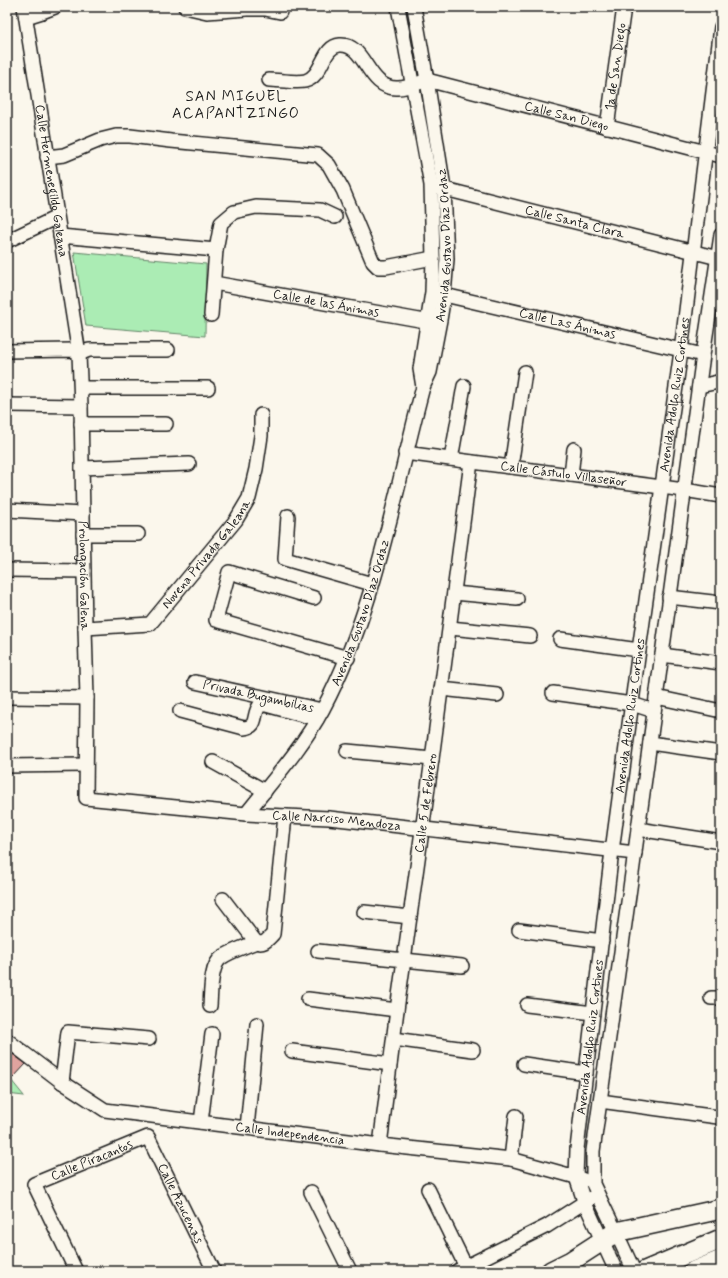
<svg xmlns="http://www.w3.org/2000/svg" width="728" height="1278" viewBox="0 0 728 1278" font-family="Mynerve,sans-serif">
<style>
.green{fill:#abecb4;stroke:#648468}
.building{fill:#dfa49f;stroke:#1c1c1c}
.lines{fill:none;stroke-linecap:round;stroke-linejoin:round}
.minor-casing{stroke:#1c1c1c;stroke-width:16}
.highway-casing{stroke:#1c1c1c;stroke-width:22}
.minor{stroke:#fbf7ec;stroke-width:13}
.highway{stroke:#fbf7ec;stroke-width:19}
.labels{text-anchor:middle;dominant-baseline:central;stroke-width:3;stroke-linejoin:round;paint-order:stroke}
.street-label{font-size:13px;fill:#1c1c1c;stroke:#fbf7ec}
.quarter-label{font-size:15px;letter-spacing:1px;fill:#1c1c1c;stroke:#fbf7ec}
</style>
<rect width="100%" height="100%" fill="#fbf7ec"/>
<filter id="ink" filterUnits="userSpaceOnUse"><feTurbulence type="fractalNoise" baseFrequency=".025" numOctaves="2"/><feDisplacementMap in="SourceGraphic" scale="8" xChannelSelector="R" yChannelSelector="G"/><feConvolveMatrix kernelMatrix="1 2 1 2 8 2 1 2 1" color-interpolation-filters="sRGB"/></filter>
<g filter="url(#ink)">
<g class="green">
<polygon points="74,252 206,264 205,336 86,326"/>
<polygon points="7,1075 24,1096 7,1094"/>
</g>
<polygon class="building" points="7,1050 26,1064 13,1078 7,1073"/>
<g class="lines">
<defs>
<g id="minor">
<path id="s1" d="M 24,7 L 79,354 L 81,406 L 85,628 L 87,698 L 86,798 L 246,814 L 329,818 L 635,853"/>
<polyline points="185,7 207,12 247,9 265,9 280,12"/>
<polyline points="398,7 431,185 433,258 432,292 420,369 423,387"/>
<polyline points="26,17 42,12 55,7"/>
<path id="s2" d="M 269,80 C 278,80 297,83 305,81 C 323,77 322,46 340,45 C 366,43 367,90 398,88 C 407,88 418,83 427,80 L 721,156"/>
<path id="s3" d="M 607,127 L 624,7"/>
<polyline points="47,157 64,155 100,140 116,136 130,136 171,141 318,155 329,165 343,190 373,262 378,267 386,267 433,258"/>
<path id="s4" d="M 437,187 L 718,258"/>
<polyline points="60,236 216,250"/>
<polyline points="7,241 57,217"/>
<path id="s5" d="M 214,283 L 436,323"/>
<path id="s6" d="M 436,293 L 703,355"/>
<polyline points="211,315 216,250 221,223 234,212 256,207 320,210 335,217"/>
<polyline points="7,351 74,350 79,354"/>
<polyline points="79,354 89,350 168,350"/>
<polyline points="699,386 714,383 721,381"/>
<polyline points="81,388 208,388"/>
<polyline points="7,405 81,406"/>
<polyline points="81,424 166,424"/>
<path id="s7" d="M 405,453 L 684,490 L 721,496"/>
<polyline points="451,459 464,386"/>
<polyline points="511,467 525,372"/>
<polyline points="82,468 189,464"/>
<polyline points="571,475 574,449"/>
<polyline points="7,510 83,514"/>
<polyline points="288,516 285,559 372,584"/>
<polyline points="83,534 138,534"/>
<polyline points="7,570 84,571"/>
<polyline points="454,593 517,599"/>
<polyline points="669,597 721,603"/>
<polyline points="314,598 229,572 216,620 348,658"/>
<path id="s8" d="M 85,628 L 150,624 L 236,520 L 249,498 L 256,469 L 261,436 L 261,415"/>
<polyline points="450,628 530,636"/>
<polyline points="560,639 639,650"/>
<polyline points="662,655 721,663"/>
<path id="s9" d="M 195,682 L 322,710"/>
<polyline points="441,689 497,695"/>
<polyline points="553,693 632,704 654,711"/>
<polyline points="7,697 87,698"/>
<polyline points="656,697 721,711"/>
<path d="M 180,711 L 244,728 C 259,727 252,714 260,705 L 266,705 L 317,719"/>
<polyline points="650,743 721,753"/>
<polyline points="347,751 432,759"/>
<polyline points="213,762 265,791"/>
<polyline points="7,766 86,765"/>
<path id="s10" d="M 246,814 C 273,780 302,748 323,709 C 376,609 394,495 423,387 L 430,372 L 440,320 L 444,295 L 447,259 L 444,188 L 427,80 L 414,7"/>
<polyline points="638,829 721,842"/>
<path d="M 223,899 L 256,942 C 264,945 267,940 273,934 L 285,816"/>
<polyline points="364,912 410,917"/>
<polyline points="519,930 602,941"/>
<polyline points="318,951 462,966"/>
<polyline points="711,998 721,998"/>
<polyline points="308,999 397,1010"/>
<polyline points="527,1005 593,1013"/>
<path d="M 210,1006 C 211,994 210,966 221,958 C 231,951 245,947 256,942"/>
<polyline points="394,1039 473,1050"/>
<path id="s11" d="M 7,1040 L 62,1082 L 105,1110 L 380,1145 L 511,1159 L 576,1177 L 584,1180"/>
<polyline points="292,1051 390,1064"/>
<polyline points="524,1064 586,1073"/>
<polyline points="62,1082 68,1032 149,1039"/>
<polyline points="600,1101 718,1117"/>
<polyline points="201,1122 212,1034"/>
<polyline points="247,1128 257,1024"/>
<path id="s12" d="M 380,1145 L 397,1010 L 432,759 L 471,462"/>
<polyline points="511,1159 516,1116"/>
<polyline points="428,1189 466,1267"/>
<polyline points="311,1192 350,1271"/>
<path id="s13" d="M 76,1271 L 34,1184 L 148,1137 L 214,1271"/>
<polyline points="457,1271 547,1226 591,1198"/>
<path id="s14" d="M 616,1271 L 584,1201 L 576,1177 L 577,1149 L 612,851 L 639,650 L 681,351 L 721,27"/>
<polyline points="634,1271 616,1232 593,1184 593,1151 630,888 703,355 721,235"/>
</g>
<g id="highway">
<polyline points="551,1271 571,1261 616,1232 721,1209"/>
<polyline points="645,1271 721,1239"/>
<polyline points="694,1271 721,1260"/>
</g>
</defs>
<use href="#minor" class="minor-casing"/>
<use href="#highway" class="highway-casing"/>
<use href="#minor" class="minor"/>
<use href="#highway" class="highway"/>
</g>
</g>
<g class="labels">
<g class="street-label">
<text stroke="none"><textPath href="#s3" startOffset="61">1a de San Diego</textPath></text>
<text stroke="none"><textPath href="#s2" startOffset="339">Calle San Diego</textPath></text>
<text stroke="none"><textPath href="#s1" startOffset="176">Calle Hermenegildo Galeana</textPath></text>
<text stroke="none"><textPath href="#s4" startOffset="142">Calle Santa Clara</textPath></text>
<text stroke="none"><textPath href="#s10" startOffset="613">Avenida Gustavo Díaz Ordaz</textPath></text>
<text stroke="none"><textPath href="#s5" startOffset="114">Calle de las Ánimas</textPath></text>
<text stroke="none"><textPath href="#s6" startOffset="135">Calle Las Ánimas</textPath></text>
<text stroke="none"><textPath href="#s14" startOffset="891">Avenida Adolfo Ruiz Cortines</textPath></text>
<text stroke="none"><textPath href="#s7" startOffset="160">Calle Cástulo Villaseñor</textPath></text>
<text stroke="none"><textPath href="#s8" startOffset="155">Novena Privada Galeana</textPath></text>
<text stroke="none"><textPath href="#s1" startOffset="573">Prolongación Galena</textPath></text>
<text stroke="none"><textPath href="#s10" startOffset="234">Avenida Gustavo Díaz Ordaz</textPath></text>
<text stroke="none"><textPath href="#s9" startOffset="65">Privada Bugambilias</textPath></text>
<text stroke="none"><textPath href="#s14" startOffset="567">Avenida Adolfo Ruiz Cortines</textPath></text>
<text stroke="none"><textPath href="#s12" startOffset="345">Calle 5 de Febrero</textPath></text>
<text stroke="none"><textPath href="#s1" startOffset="1047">Calle Narciso Mendoza</textPath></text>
<text stroke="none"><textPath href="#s14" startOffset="243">Avenida Adolfo Ruiz Cortines</textPath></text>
<text stroke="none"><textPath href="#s11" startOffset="307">Calle Independencia</textPath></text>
<text stroke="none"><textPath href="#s13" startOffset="159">Calle Piracantos</textPath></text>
<text stroke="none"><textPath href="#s13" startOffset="294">Calle Azucenas</textPath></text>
</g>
<g class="quarter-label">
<text x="236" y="97">SAN MIGUEL<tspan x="236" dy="17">ACAPANTZINGO</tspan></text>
</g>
</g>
<rect width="728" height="1278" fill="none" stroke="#fbf7ec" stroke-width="24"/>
<rect x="12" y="12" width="704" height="1254" fill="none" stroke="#1c1c1c" stroke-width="1.5" filter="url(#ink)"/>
</svg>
